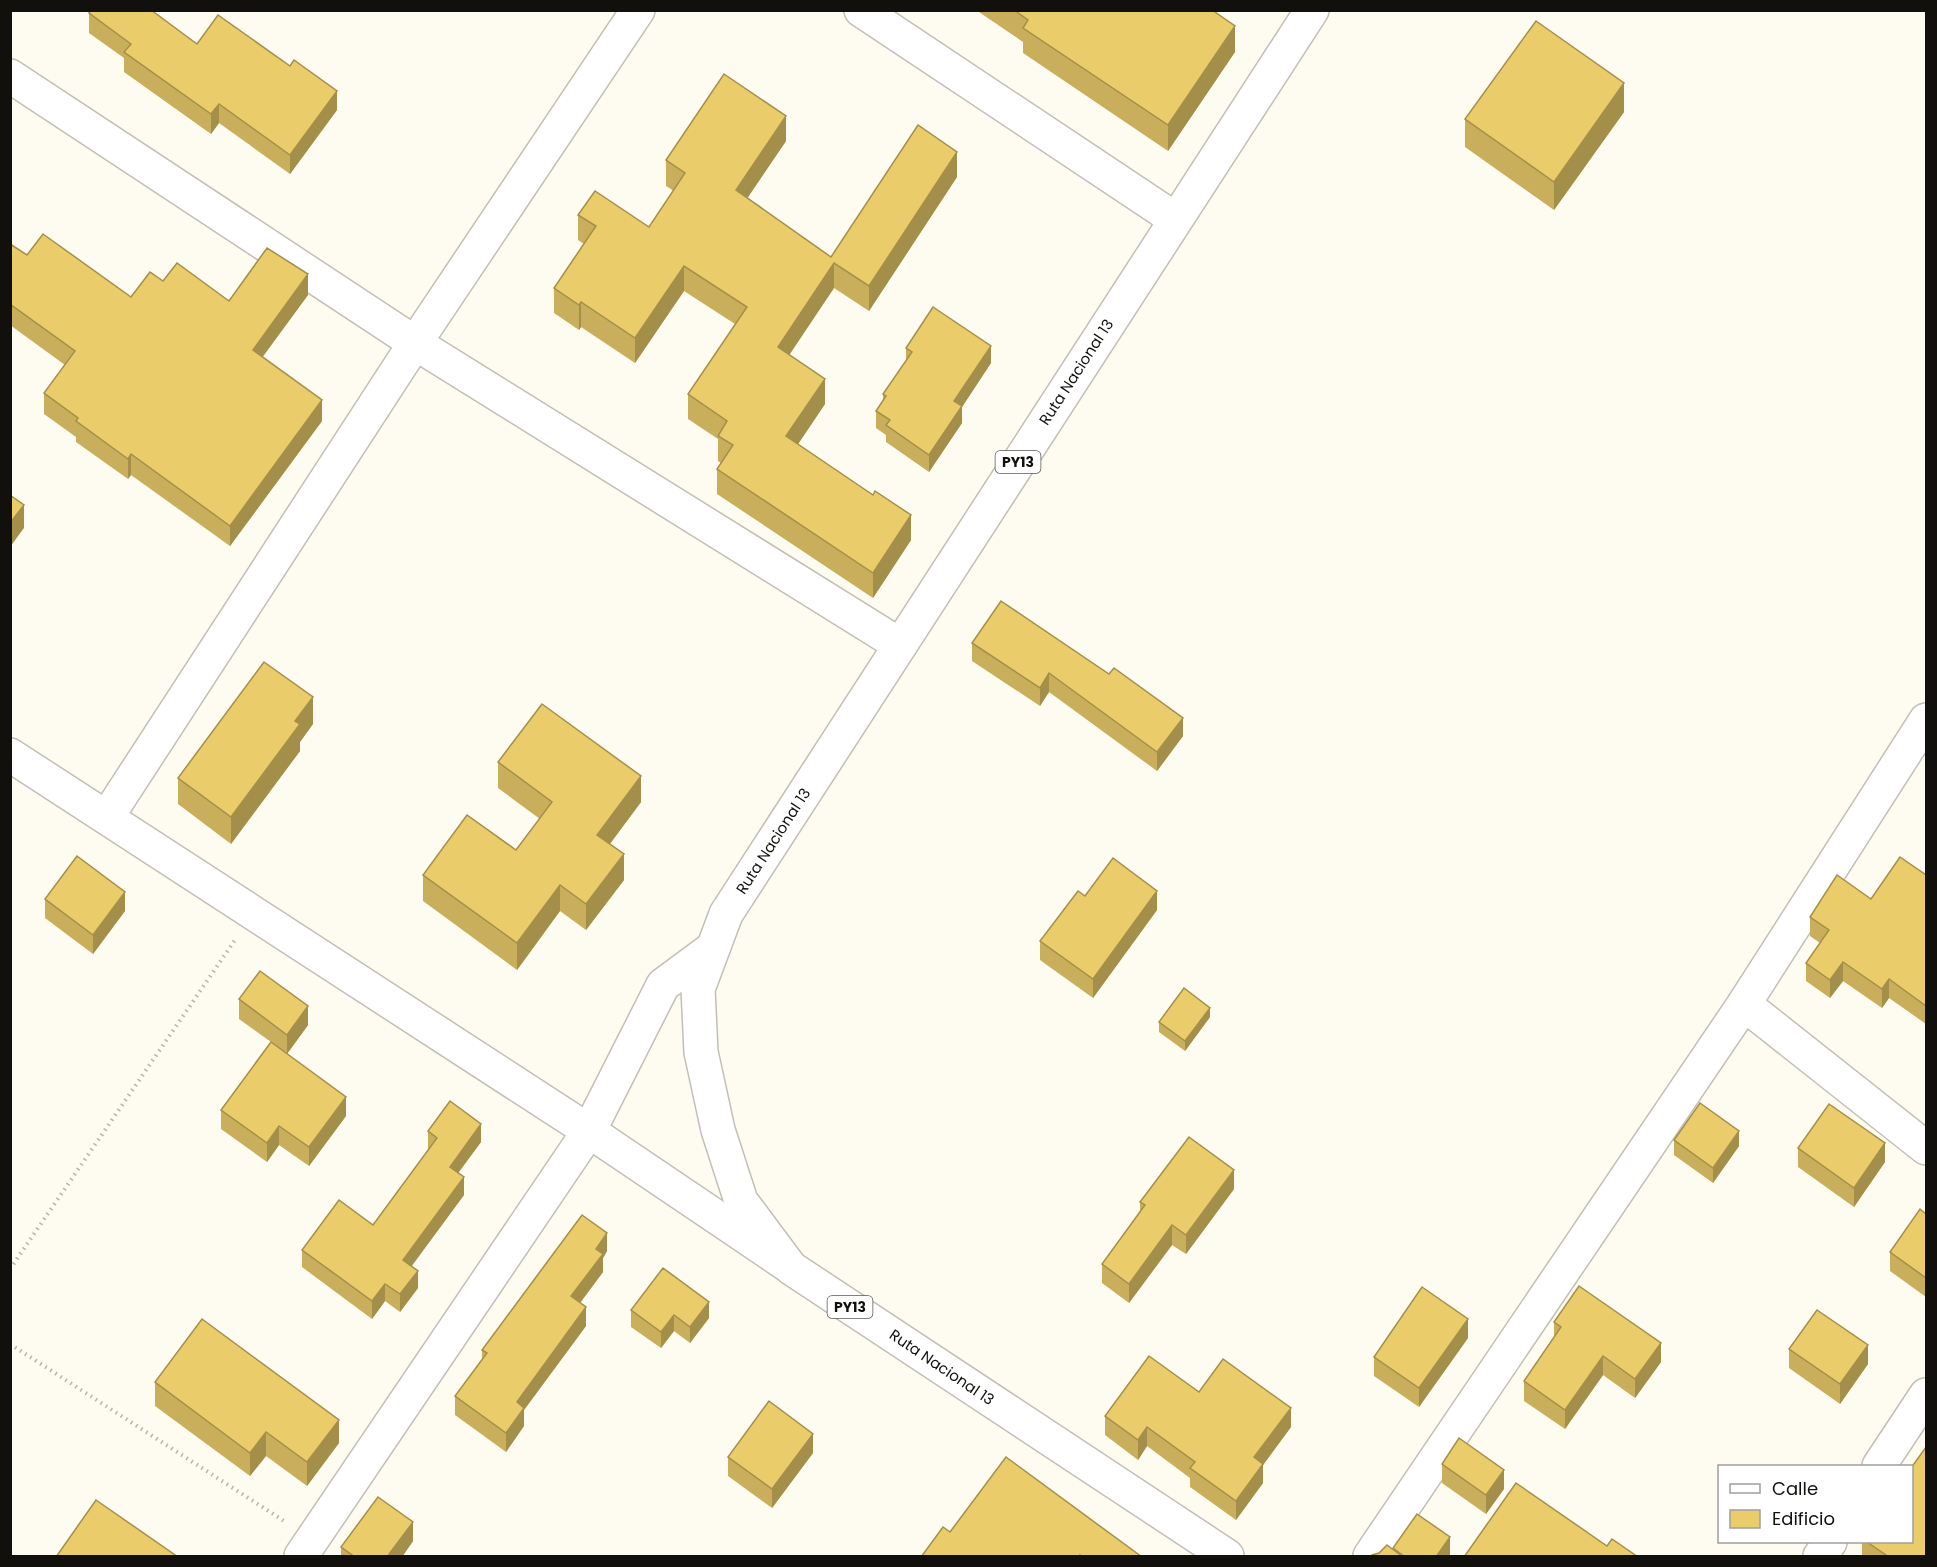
<svg xmlns="http://www.w3.org/2000/svg" width="1937" height="1567" viewBox="0 0 1937 1567" font-family="Poppins,sans-serif">
<style>
.lines{fill:none;stroke-linecap:round;stroke-linejoin:round}
.minor-casing{stroke:#c2bfb6;stroke-width:36}
.trunk-casing{stroke:#c2bfb6;stroke-width:36}
.path{stroke:#b6b4ac;stroke-width:4;stroke-dasharray:1.5 4.5;stroke-linecap:butt}
.minor{stroke:#fff;stroke-width:33}
.trunk{stroke:#fff;stroke-width:33}
.wall{fill:#c9af5b}
.shaded-wall{fill:#a48f4a}
.building{fill:#eacc6a;stroke:#a48f4a;stroke-width:1.5}
.labels{text-anchor:middle;dominant-baseline:central;stroke-width:6;stroke-linejoin:round;paint-order:stroke}
.shield{fill:#fff;stroke:#585856;stroke-width:1.5}
.shield-label{font-size:14px;font-weight:bold;fill:#11100d}
.street-label{font-size:15px;fill:#11100d;stroke:#fff}
</style>
<rect width="100%" height="100%" fill="#fefbf1"/>
<g class="lines">
<defs>
<g id="minor">
<polyline points="861,10 1175,219"/>
<polyline points="10,76 415,343 900,645"/>
<polyline points="10,755 589,1131 786,1264"/>
<polyline points="107,817 415,343 638,10"/>
<polyline points="1744,1004 1926,1148"/>
<polyline points="1879,1466 1926,1395"/>
<polyline points="301,1556 589,1131 663,985 713,948"/>
<polyline points="1370,1556 1744,1004 1926,720"/>
<polyline points="1820,1556 1830,1542"/>
</g>
<polyline id="trunk" points="1227,1556 791,1268 741,1201 718,1130 701,1052 698,989 726,914 1312,10"/>
</defs>
<use href="#minor" class="minor-casing"/>
<use href="#trunk" class="trunk-casing"/>
<g class="path">
<polyline points="10,1269 235,940"/>
<polyline points="10,1344 284,1521"/>
</g>
<use href="#minor" class="minor"/>
<use href="#trunk" class="trunk"/>
</g>
<g class="wall">
<polygon points="976,10 1212,10 1235,52 1168,151 1023,53 1023,42"/>
<polygon points="89,13 197,44 337,110 290,174 219,123 211,134 124,72 124,58 89,33"/>
<polygon points="1624,112 1554,210 1465,147 1465,119"/>
<polygon points="786,141 747,198 831,257 957,177 869,311 834,288 789,354 825,404 798,444 911,540 873,598 717,494 717,469 721,463 718,461 718,439 688,419 688,394 735,324 684,291 635,363 581,327 579,330 554,313 554,288 584,244 578,240 578,215 649,227 674,191 666,186 666,160"/>
<polygon points="10,244 27,255 131,297 163,281 229,301 308,295 262,357 322,421 230,546 131,475 128,479 76,442 76,437 44,414 44,393 65,365 10,325"/>
<polygon points="906,348 991,363 962,407 962,423 929,472 886,442 886,435 876,428 876,411 883,401 883,394 906,361"/>
<polygon points="1001,601 1183,736 1157,771 1049,692 1040,706 972,661 972,643"/>
<polygon points="313,724 300,742 300,751 231,844 178,804 178,778"/>
<polygon points="498,762 641,802 610,844 624,880 586,930 560,911 517,970 423,901 423,875 516,850 540,819 498,788"/>
<polygon points="1926,875 1926,1024 1889,998 1882,1008 1843,981 1830,998 1806,981 1806,963 1820,943 1810,936 1810,917 1871,899"/>
<polygon points="1085,896 1157,910 1093,998 1040,960 1040,941"/>
<polygon points="45,899 125,911 93,954 45,918"/>
<polygon points="239,999 308,1025 287,1054 346,1116 309,1166 279,1145 267,1162 221,1129 221,1110 271,1042 239,1019"/>
<polygon points="1210,1017 1185,1051 1159,1032 1159,1022"/>
<polygon points="428,1131 481,1142 458,1173 464,1195 411,1266 418,1288 400,1312 385,1301 372,1319 302,1267 302,1250 373,1225 429,1149 428,1149"/>
<polygon points="1674,1140 1739,1146 1713,1183 1674,1155"/>
<polygon points="1798,1148 1885,1162 1854,1207 1798,1167"/>
<polygon points="1234,1189 1186,1254 1172,1245 1129,1303 1102,1283 1102,1264 1140,1211 1140,1202"/>
<polygon points="1926,1214 1926,1297 1890,1271 1890,1252"/>
<polygon points="607,1251 603,1258 603,1272 580,1303 586,1326 524,1410 524,1426 506,1452 455,1415 455,1396 482,1359 482,1350"/>
<polygon points="631,1310 709,1318 690,1343 674,1331 661,1348 631,1327"/>
<polygon points="1554,1322 1661,1362 1635,1398 1603,1375 1565,1429 1524,1401 1524,1381 1554,1337"/>
<polygon points="1468,1338 1419,1407 1374,1376 1374,1357"/>
<polygon points="1789,1349 1868,1364 1840,1404 1789,1368"/>
<polygon points="155,1382 339,1443 307,1486 266,1456 250,1476 155,1406"/>
<polygon points="1199,1392 1291,1427 1263,1465 1263,1483 1236,1520 1190,1487 1190,1478 1147,1446 1138,1460 1105,1435 1105,1416"/>
<polygon points="813,1453 772,1508 728,1476 728,1457"/>
<polygon points="1442,1464 1504,1489 1486,1514 1442,1483"/>
<polygon points="413,1541 402,1557 341,1557 341,1547"/>
<polygon points="1862,1542 1911,1542 1926,1557 1862,1557"/>
</g>
<g class="shaded-wall">
<polygon points="1235,26 1235,52 1168,151 1168,125"/>
<polygon points="1624,83 1624,112 1554,210 1554,182"/>
<polygon points="337,91 337,110 290,174 290,155"/>
<polygon points="219,104 219,123 211,134 211,114"/>
<polygon points="786,116 786,141 736,215 736,190"/>
<polygon points="957,152 957,177 869,311 869,286"/>
<polygon points="834,263 834,288 778,372 778,347"/>
<polygon points="684,266 684,291 635,363 635,338"/>
<polygon points="308,274 308,295 253,370 253,350"/>
<polygon points="581,302 581,327 579,330 579,305"/>
<polygon points="991,346 991,363 962,407 962,423 929,472 929,455 954,401"/>
<polygon points="825,379 825,404 786,462 786,436"/>
<polygon points="322,400 322,421 230,546 230,526"/>
<polygon points="131,454 131,475 128,479 128,459"/>
<polygon points="24,505 24,528 10,547 10,523"/>
<polygon points="911,515 911,540 873,598 873,573"/>
<polygon points="1049,673 1049,692 1040,706 1040,688"/>
<polygon points="313,697 313,724 300,742 300,751 231,844 231,817 295,721"/>
<polygon points="1183,718 1183,736 1157,771 1157,752"/>
<polygon points="641,776 641,802 597,861 597,835"/>
<polygon points="624,854 624,880 586,930 586,904"/>
<polygon points="560,885 560,911 517,970 517,943"/>
<polygon points="1157,891 1157,910 1093,998 1093,979"/>
<polygon points="125,892 125,911 93,954 93,935"/>
<polygon points="1843,962 1843,981 1830,998 1830,980"/>
<polygon points="1889,979 1889,998 1882,1008 1882,989"/>
<polygon points="308,1006 308,1025 287,1054 287,1035"/>
<polygon points="1210,1008 1210,1017 1185,1051 1185,1041"/>
<polygon points="346,1097 346,1116 309,1166 309,1147"/>
<polygon points="481,1124 481,1142 450,1184 450,1167"/>
<polygon points="279,1126 279,1145 267,1162 267,1143"/>
<polygon points="1739,1131 1739,1146 1713,1183 1713,1168"/>
<polygon points="1885,1143 1885,1162 1854,1207 1854,1188"/>
<polygon points="1234,1170 1234,1189 1186,1254 1186,1235"/>
<polygon points="464,1177 464,1195 403,1278 403,1260"/>
<polygon points="1172,1225 1172,1245 1129,1303 1129,1284"/>
<polygon points="607,1233 607,1251 603,1258 603,1272 571,1315 571,1296 596,1249"/>
<polygon points="418,1271 418,1288 400,1312 400,1294"/>
<polygon points="385,1284 385,1301 372,1319 372,1301"/>
<polygon points="709,1302 709,1318 690,1343 690,1327"/>
<polygon points="586,1307 586,1326 524,1410 524,1426 506,1452 506,1433 517,1402"/>
<polygon points="674,1315 674,1331 661,1348 661,1332"/>
<polygon points="1468,1319 1468,1338 1419,1407 1419,1388"/>
<polygon points="1661,1343 1661,1362 1635,1398 1635,1379"/>
<polygon points="1868,1345 1868,1364 1840,1404 1840,1384"/>
<polygon points="1603,1356 1603,1375 1565,1429 1565,1410"/>
<polygon points="1291,1408 1291,1427 1263,1465 1263,1483 1236,1520 1236,1501 1254,1457"/>
<polygon points="339,1420 339,1443 307,1486 307,1462"/>
<polygon points="1147,1427 1147,1446 1138,1460 1138,1440"/>
<polygon points="266,1432 266,1456 250,1476 250,1453"/>
<polygon points="813,1434 813,1453 772,1508 772,1489"/>
<polygon points="1504,1470 1504,1489 1486,1514 1486,1495"/>
<polygon points="413,1522 413,1541 402,1557 387,1557"/>
<polygon points="1450,1537 1450,1557 1436,1557"/>
</g>
<g class="building">
<polygon points="91,10 151,10 197,44 218,15 290,66 294,60 337,91 290,155 219,104 211,114 124,52 131,44 89,13"/>
<polygon points="1014,10 1212,10 1235,26 1168,125 1023,28 1028,20"/>
<polygon points="1536,21 1624,83 1554,182 1465,119"/>
<polygon points="724,74 786,116 736,190 831,257 918,125 957,152 869,286 834,263 778,347 825,379 786,436 873,495 875,491 911,515 873,573 717,469 733,445 718,436 727,421 688,394 747,307 684,266 635,338 581,302 579,305 554,288 596,226 578,215 595,191 649,227 685,173 666,160"/>
<polygon points="43,234 131,297 150,272 163,281 177,263 229,301 267,248 308,274 253,350 322,400 230,526 131,454 128,459 76,421 78,418 44,393 75,351 10,304 10,244 27,255"/>
<polygon points="933,307 991,346 954,401 962,406 929,455 886,425 890,420 876,411 886,396 883,394 912,352 906,348"/>
<polygon points="10,495 24,505 10,523"/>
<polygon points="1001,601 1109,674 1114,668 1183,718 1157,752 1049,673 1040,688 972,643"/>
<polygon points="264,662 313,697 295,721 300,724 231,817 178,778"/>
<polygon points="542,704 641,776 597,835 624,854 586,904 560,885 517,943 423,875 467,815 516,850 552,802 498,762"/>
<polygon points="77,856 125,892 93,935 45,899"/>
<polygon points="1900,857 1926,875 1926,1006 1889,979 1882,989 1843,962 1830,980 1806,963 1829,930 1810,917 1837,875 1871,899"/>
<polygon points="1113,858 1157,891 1093,979 1040,941 1078,891 1085,896"/>
<polygon points="260,971 308,1006 287,1035 239,999"/>
<polygon points="1184,988 1210,1008 1185,1041 1159,1022"/>
<polygon points="271,1042 346,1097 309,1147 279,1126 267,1143 221,1110"/>
<polygon points="450,1101 481,1124 450,1167 464,1177 403,1260 418,1271 400,1294 385,1284 372,1301 302,1250 339,1200 373,1225 437,1138 428,1131"/>
<polygon points="1700,1103 1739,1131 1713,1168 1674,1140"/>
<polygon points="1829,1104 1885,1143 1854,1188 1798,1148"/>
<polygon points="1189,1137 1234,1170 1186,1235 1172,1225 1129,1284 1102,1264 1145,1205 1140,1202"/>
<polygon points="1920,1209 1926,1214 1926,1278 1890,1252"/>
<polygon points="582,1215 607,1233 596,1249 603,1254 571,1296 586,1307 517,1402 524,1408 506,1433 455,1396 487,1353 482,1350"/>
<polygon points="663,1268 709,1302 690,1327 674,1315 661,1332 631,1310"/>
<polygon points="1579,1286 1661,1343 1635,1379 1603,1356 1565,1410 1524,1381 1561,1327 1554,1322"/>
<polygon points="1422,1287 1468,1319 1419,1388 1374,1357"/>
<polygon points="1817,1310 1868,1345 1840,1384 1789,1349"/>
<polygon points="202,1319 339,1420 307,1462 266,1432 250,1453 155,1382"/>
<polygon points="1149,1356 1199,1392 1223,1359 1291,1408 1254,1457 1263,1464 1236,1501 1190,1468 1195,1462 1147,1427 1138,1440 1105,1416"/>
<polygon points="769,1401 813,1434 772,1489 728,1457"/>
<polygon points="1459,1438 1504,1470 1486,1495 1442,1464"/>
<polygon points="1926,1447 1926,1557 1885,1557 1886,1555 1867,1542 1911,1542 1911,1468"/>
<polygon points="1006,1457 1142,1557 1082,1557 1080,1555 1079,1557 921,1557 943,1527 950,1532"/>
<polygon points="1516,1483 1607,1546 1612,1539 1638,1557 1464,1557"/>
<polygon points="378,1497 413,1522 387,1557 355,1557 341,1547"/>
<polygon points="96,1500 178,1557 56,1557"/>
<polygon points="1417,1514 1450,1537 1436,1557 1405,1557 1393,1548"/>
<polygon points="1387,1545 1403,1557 1371,1557 1372,1555 1379,1553"/>
</g>
<g class="labels">
<g class="shield">
<rect x="995.5" y="451" width="45" height="22" rx="4.5"/>
<rect x="827.5" y="1296" width="45" height="22" rx="4.5"/>
</g>
<g class="shield-label">
<text x="1018" y="462">PY13</text>
<text x="850" y="1307">PY13</text>
</g>
<g class="street-label">
<text transform="translate(1076 372) rotate(-57)">Ruta Nacional 13</text>
<text transform="translate(773 841) rotate(-57)">Ruta Nacional 13</text>
<text transform="translate(942 1367) rotate(34)">Ruta Nacional 13</text>
</g>
</g>
<rect width="1937" height="1567" fill="none" stroke="#11100d" stroke-width="24"/>
<rect x="1718" y="1465" width="195" height="78" fill="#ffffff" stroke="#a09f9e" stroke-width="1.5"/>
<rect x="1730" y="1484" width="30" height="9" fill="#ffffff" stroke="#a09f9e" stroke-width="1.5"/>
<text x="1772" y="1495" font-size="18" fill="#11100d">Calle</text>
<rect x="1730" y="1510" width="30" height="18" fill="#eacc6a" stroke="#a09f9e" stroke-width="1.5"/>
<text x="1772" y="1525" font-size="18" fill="#11100d">Edificio</text>
</svg>
